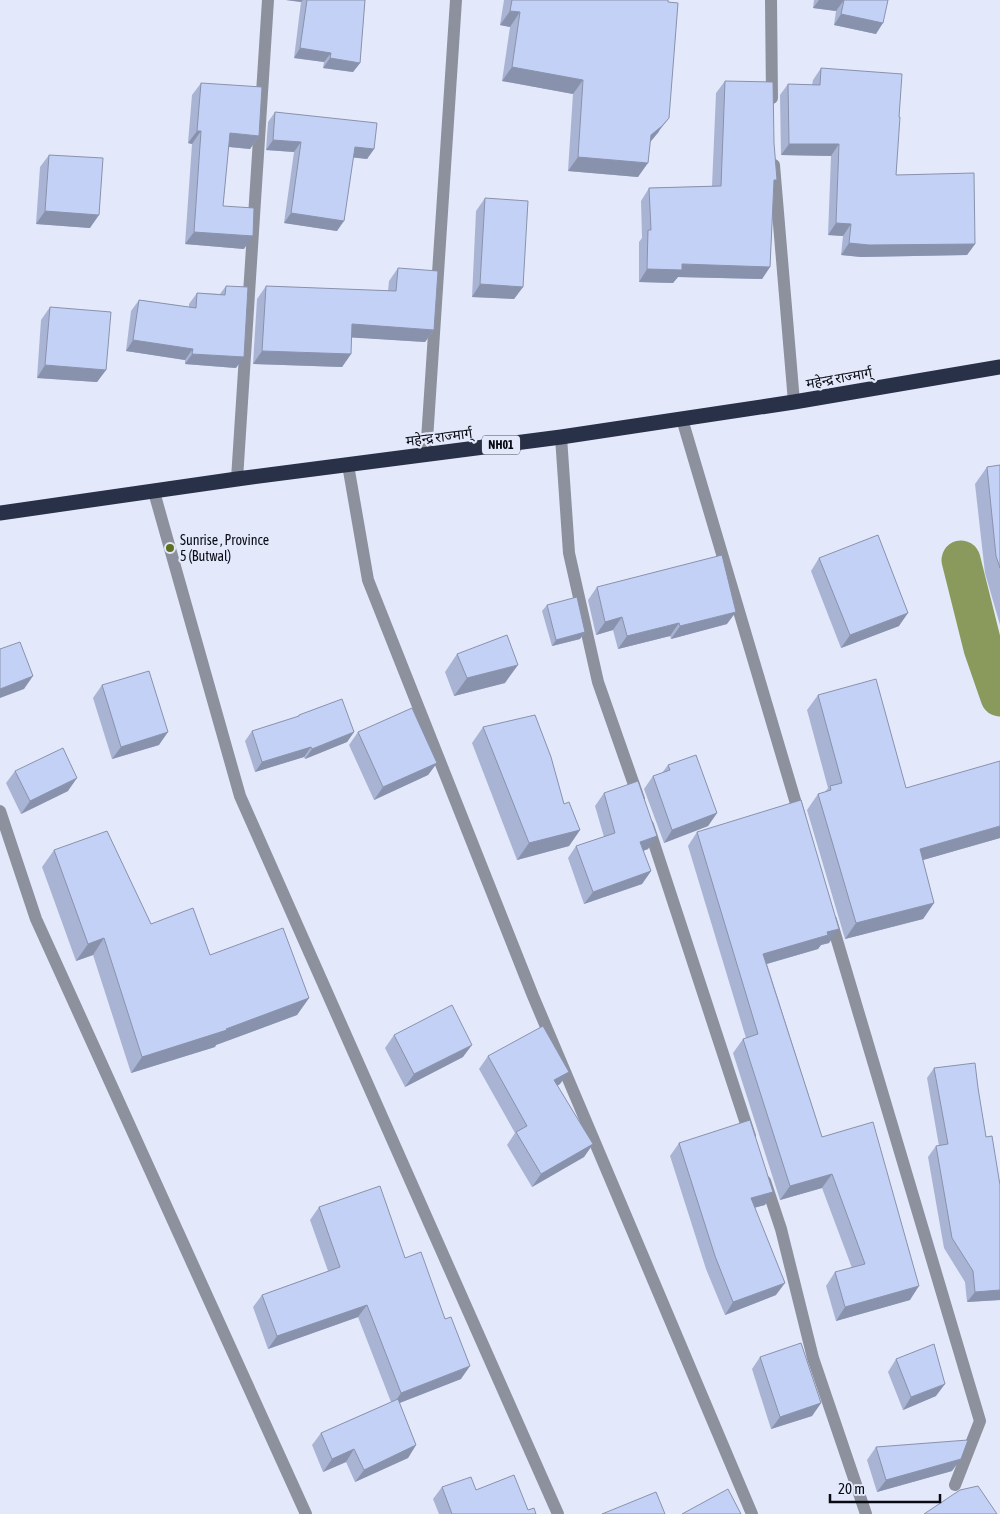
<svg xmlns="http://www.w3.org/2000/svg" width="1000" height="1514" viewBox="0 0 1000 1514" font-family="'Asap Condensed','Noto Sans Devanagari',sans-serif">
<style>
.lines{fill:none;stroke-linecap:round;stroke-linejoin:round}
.canal{stroke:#899a5c;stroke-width:39}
.street{stroke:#8c919d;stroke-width:12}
.highway{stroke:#293148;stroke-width:15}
.wall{fill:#a9b4d4}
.shaded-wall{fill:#8992ac}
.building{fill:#c4d1f6;stroke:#8992ac}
.poi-dot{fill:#5e701e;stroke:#e3e9fb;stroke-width:2}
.labels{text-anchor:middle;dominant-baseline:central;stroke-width:4.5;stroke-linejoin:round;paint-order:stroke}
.shield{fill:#e3e9fb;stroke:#4a4e59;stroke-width:1}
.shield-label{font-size:12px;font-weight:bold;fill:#080b14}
.street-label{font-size:14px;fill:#080b14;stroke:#e3e9fb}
.poi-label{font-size:14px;fill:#080b14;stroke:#e3e9fb;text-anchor:start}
</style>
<rect width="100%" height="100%" fill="#e3e9fb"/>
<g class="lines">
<polyline class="canal" points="961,560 983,648 1000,697"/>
<g class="street">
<polyline points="771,0 772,98"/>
<polyline points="774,165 794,402"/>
<polyline points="682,419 800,817"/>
<polyline points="561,437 569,553 598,682 639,799"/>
<polyline points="426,455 456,0"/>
<polyline points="348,465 368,580 533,996 752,1514"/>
<polyline points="237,479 268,0"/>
<polyline points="154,492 240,796 558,1514"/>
<polyline points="0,811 36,919 306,1514"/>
<polyline points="648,825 750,1136"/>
<polyline points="831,920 980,1421 955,1485"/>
<polyline points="765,1181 781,1229 813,1358 866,1514"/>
</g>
<polyline class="highway" points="0,513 237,479 561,437 794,402 1000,367"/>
</g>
<g class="wall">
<polygon points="286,0 365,0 360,63 353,72 323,68 324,62 294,58 301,2"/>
<polygon points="504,0 668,0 659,132 650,142 638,177 568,171 573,94 502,81 510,27 500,25"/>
<polygon points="814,0 888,0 876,34 834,25 836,11 813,8"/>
<polygon points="821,68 899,117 896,175 975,244 967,255 861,257 841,255 843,236 828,235 831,156 781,155 780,95 788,84 812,85 813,80"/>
<polygon points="725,81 774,184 770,267 762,279 678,277 673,283 639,282 639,242 642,238 641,201 649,188 712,186 716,93"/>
<polygon points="201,83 259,136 250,149 228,147 223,206 244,249 185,244 192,144 188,143 192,95"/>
<polygon points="275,112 374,149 367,159 353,157 337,231 284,223 294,152 266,150 268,122"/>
<polygon points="49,155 90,228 36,224 40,167"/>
<polygon points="485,198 523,287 514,299 472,297 476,211"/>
<polygon points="398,268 434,330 425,342 351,337 351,354 342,367 253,364 257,299 266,286 388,291 389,281"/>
<polygon points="226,286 236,368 185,364 185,360 126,351 131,311 139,300 189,307 189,304 197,293 220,294"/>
<polygon points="50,307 106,370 97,382 37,378 41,320"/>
<polygon points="1000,465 1000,625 985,573 975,484 987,467"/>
<polygon points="819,558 899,626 841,648 811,571"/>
<polygon points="597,587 727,624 671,639 670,636 618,649 613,630 596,635 588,600"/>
<polygon points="547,605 585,632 580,639 552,646 542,611"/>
<polygon points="457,654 505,683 454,696 445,672"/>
<polygon points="102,685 159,745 112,759 93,698"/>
<polygon points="818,695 906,788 1000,838 923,860 934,903 923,919 845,939 807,810 818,794 825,792 828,788 807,710"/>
<polygon points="299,715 354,732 347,742 305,759 304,757 255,772 245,741 252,731 297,717"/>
<polygon points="483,727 580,830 569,846 517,860 472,743"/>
<polygon points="358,732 437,763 428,775 374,800 349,745"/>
<polygon points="668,765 717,813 708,826 664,843 644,789 653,776 662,773"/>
<polygon points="15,771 68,791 21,814 6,783"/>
<polygon points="604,793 648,849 643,851 651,871 642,884 584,904 568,858 576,846 604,837 595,806"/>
<polygon points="697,832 829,943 821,945 818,949 767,964 822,1137 910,1300 836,1321 826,1286 835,1272 852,1268 822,1188 780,1200 733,1053 743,1039 746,1038 688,846"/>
<polygon points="54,850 151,924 210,955 309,998 297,1015 216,1045 215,1047 131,1073 93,955 76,961 42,867"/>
<polygon points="394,1035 463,1057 405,1087 385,1048"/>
<polygon points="488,1056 560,1084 557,1086 593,1144 584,1157 532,1187 507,1145 515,1133 479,1069"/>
<polygon points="934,1068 1000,1300 967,1302 965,1282 944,1248 928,1157 936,1146 939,1146 927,1078"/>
<polygon points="679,1143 765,1205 755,1207 776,1295 725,1315 706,1269 670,1156"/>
<polygon points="319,1207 405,1258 461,1379 399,1403 416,1445 408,1458 355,1482 346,1462 323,1472 312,1445 321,1433 391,1402 358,1317 268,1349 253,1307 262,1295 328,1271 310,1220"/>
<polygon points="760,1357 821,1403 812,1416 771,1429 752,1369"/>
<polygon points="896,1359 936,1396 903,1410 888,1372"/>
<polygon points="876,1447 952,1471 877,1492 867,1460"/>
<polygon points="442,1487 476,1490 528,1510 536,1514 439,1514 433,1499"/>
</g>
<g class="shaded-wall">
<polygon points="286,0 303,0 301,2"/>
<polygon points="819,0 844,0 836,11 813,8"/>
<polygon points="510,11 520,12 510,27 500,25"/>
<polygon points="841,14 883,23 876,34 834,25"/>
<polygon points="300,48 331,53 324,62 294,58"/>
<polygon points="330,58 360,63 353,72 323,68"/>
<polygon points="512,67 583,80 573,94 502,81"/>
<polygon points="669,118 652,140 641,149 651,135"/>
<polygon points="197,131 201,131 192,144 188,143"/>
<polygon points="230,133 259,136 250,149 221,146"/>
<polygon points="273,140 301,142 294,152 266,150"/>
<polygon points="789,144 839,144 831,156 781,155"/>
<polygon points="355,147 374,149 367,159 348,157"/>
<polygon points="578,157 648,163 638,177 568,171"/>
<polygon points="45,211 99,215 90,228 36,224"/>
<polygon points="291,213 344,221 337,231 284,223"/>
<polygon points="836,223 851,224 843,236 828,235"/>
<polygon points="194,232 253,236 244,249 185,244"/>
<polygon points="849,243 975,244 967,255 861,257 841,255"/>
<polygon points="682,264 770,267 762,279 678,277 673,283 639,282 647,269"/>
<polygon points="480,284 523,287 514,299 472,297"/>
<polygon points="352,324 434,330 425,342 343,337"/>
<polygon points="133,340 193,349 185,360 126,351"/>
<polygon points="262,351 351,354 342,367 253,364"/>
<polygon points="192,354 244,357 236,368 185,364"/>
<polygon points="45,365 106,370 97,382 37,378"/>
<polygon points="736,612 727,624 671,639 680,626"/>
<polygon points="908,613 899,626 841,648 850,635"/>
<polygon points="622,617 613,630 596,635 605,622"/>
<polygon points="679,623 670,636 618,649 627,636"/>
<polygon points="585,632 580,639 552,646 556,640"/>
<polygon points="518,665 505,683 454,696 467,678"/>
<polygon points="33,676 24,689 0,698 0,689"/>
<polygon points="168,732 159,745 112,759 121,747"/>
<polygon points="354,732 347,742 305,759 312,749"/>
<polygon points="311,747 304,757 255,772 262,762"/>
<polygon points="437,763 428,775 374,800 383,787"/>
<polygon points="77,778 68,791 21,814 30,801"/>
<polygon points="717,813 708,826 664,843 672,830"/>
<polygon points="1000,826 1000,838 909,864 920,849"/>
<polygon points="580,830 569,846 517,860 529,843"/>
<polygon points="657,836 648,849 632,855 640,842"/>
<polygon points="651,871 642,884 584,904 593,892"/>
<polygon points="934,903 923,919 845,939 856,923"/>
<polygon points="839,929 829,943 821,945 818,949 753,968 763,954 827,932"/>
<polygon points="104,938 93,955 76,961 88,944"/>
<polygon points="309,998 297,1015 216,1045 215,1047 131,1073 142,1057 226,1029"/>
<polygon points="472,1045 463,1057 405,1087 414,1074"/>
<polygon points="569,1072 560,1084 545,1093 554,1080"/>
<polygon points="593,1144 584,1157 532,1187 541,1174"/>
<polygon points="832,1174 822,1188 780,1200 790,1186"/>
<polygon points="773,1192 765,1205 743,1211 751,1198"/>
<polygon points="785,1283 776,1295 725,1315 733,1302"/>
<polygon points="919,1286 910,1300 836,1321 845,1307"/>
<polygon points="1000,1290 1000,1300 967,1302 975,1292"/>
<polygon points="367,1305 358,1317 268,1349 277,1336"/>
<polygon points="470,1366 461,1379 392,1406 401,1393"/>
<polygon points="945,1384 936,1396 903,1410 911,1397"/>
<polygon points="821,1403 812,1416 771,1429 780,1417"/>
<polygon points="416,1445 408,1458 355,1482 364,1470"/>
<polygon points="354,1449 346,1462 323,1472 332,1459"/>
<polygon points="961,1459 952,1471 877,1492 886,1480"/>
</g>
<g class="building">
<polygon points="307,0 365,0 360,63 330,58 331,53 300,48"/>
<polygon points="512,0 668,0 668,2 678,3 669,118 662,126 651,135 648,163 578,157 583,80 512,67 520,12 510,11"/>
<polygon points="844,0 888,0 883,23 841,14"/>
<polygon points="821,68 902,74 899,117 900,117 896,175 974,173 975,244 869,245 849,243 851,224 836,223 839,144 789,144 788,84 820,85"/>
<polygon points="725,81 773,82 774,143 777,180 774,180 770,267 682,264 682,270 647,269 648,230 651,230 649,188 721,186"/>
<polygon points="201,83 262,87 259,136 230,133 223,206 254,208 253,236 194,232 201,131 197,131"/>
<polygon points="275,112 377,123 374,149 355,147 344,221 291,213 301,142 273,140"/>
<polygon points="49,155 103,158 99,215 45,211"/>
<polygon points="485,198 528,201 523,287 480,284"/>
<polygon points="398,268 438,271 434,330 352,324 351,354 262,351 266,286 396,291"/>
<polygon points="226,286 248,287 244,357 192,354 193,349 133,340 139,300 196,308 197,293 225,295"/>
<polygon points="50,307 111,312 106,370 45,365"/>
<polygon points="1000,465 1000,568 996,556 987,467"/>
<polygon points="878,535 908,613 850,635 819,558"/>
<polygon points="722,555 736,612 680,626 679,623 627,636 622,617 605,622 597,587"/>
<polygon points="577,597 585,632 556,640 547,605"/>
<polygon points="507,635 518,665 467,678 457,654"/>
<polygon points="20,642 33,676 0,689 0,649"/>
<polygon points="149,671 168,732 121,747 102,685"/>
<polygon points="876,679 906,788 1000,761 1000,826 920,849 934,903 856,923 818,794 831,790 830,786 842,783 818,695"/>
<polygon points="342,699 354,732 312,749 311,747 262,762 252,731 299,716 299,715"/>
<polygon points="412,708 437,763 383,787 358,732"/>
<polygon points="535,715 551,757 564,804 569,802 580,830 529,843 483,727"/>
<polygon points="63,748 77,778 30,801 15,771"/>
<polygon points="696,755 717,813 672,830 653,776 670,770 668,765"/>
<polygon points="638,781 657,836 640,842 651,871 593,892 576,846 615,833 604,793"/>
<polygon points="801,800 839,929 827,932 828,935 763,954 822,1137 873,1122 919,1286 845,1307 835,1272 865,1264 832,1174 790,1186 743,1039 758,1034 697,832"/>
<polygon points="107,831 151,924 193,908 210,955 283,928 309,998 226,1029 227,1030 142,1057 104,938 88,944 54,850"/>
<polygon points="452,1005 472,1045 414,1074 394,1035"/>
<polygon points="543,1026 569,1072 554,1080 593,1144 541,1174 516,1132 527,1126 488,1056"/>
<polygon points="975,1063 978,1088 986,1137 992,1136 1000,1185 1000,1290 975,1292 973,1271 952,1238 936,1146 948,1144 934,1068"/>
<polygon points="750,1120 773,1192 751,1198 785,1283 733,1302 715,1256 679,1143"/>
<polygon points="380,1186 405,1258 421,1252 445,1319 451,1317 470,1366 401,1393 367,1305 277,1336 262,1295 340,1267 319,1207"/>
<polygon points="801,1343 821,1403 780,1417 760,1357"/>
<polygon points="934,1344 945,1384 911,1397 896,1359"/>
<polygon points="398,1399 416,1445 364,1470 354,1449 332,1459 321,1433"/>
<polygon points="968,1440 961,1459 886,1480 876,1447"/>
<polygon points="514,1475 528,1510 534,1508 536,1514 452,1514 442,1487 471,1477 476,1490"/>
<polygon points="978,1486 997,1514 924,1514 960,1490"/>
<polygon points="728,1489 741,1514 682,1514"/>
<polygon points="656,1492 665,1514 602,1514"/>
</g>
<circle class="poi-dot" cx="170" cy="548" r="5"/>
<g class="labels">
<rect class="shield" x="482" y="435.5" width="38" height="19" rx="4"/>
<g class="shield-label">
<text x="501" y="445">NH01</text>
</g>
<g class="street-label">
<text transform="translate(839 378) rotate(-10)">महेन्द्र राज्मार्ग्</text>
<text transform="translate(439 437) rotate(-7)">महेन्द्र राज्मार्ग्</text>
</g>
<g class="poi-label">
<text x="180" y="540">Sunrise , Province<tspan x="180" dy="16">5 (Butwal)</tspan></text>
</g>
</g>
<path d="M830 1494v8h110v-8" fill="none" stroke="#080b14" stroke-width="2.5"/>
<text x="838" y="1494" font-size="15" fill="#080b14" stroke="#e3e9fb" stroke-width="4" paint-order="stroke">20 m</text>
</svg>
